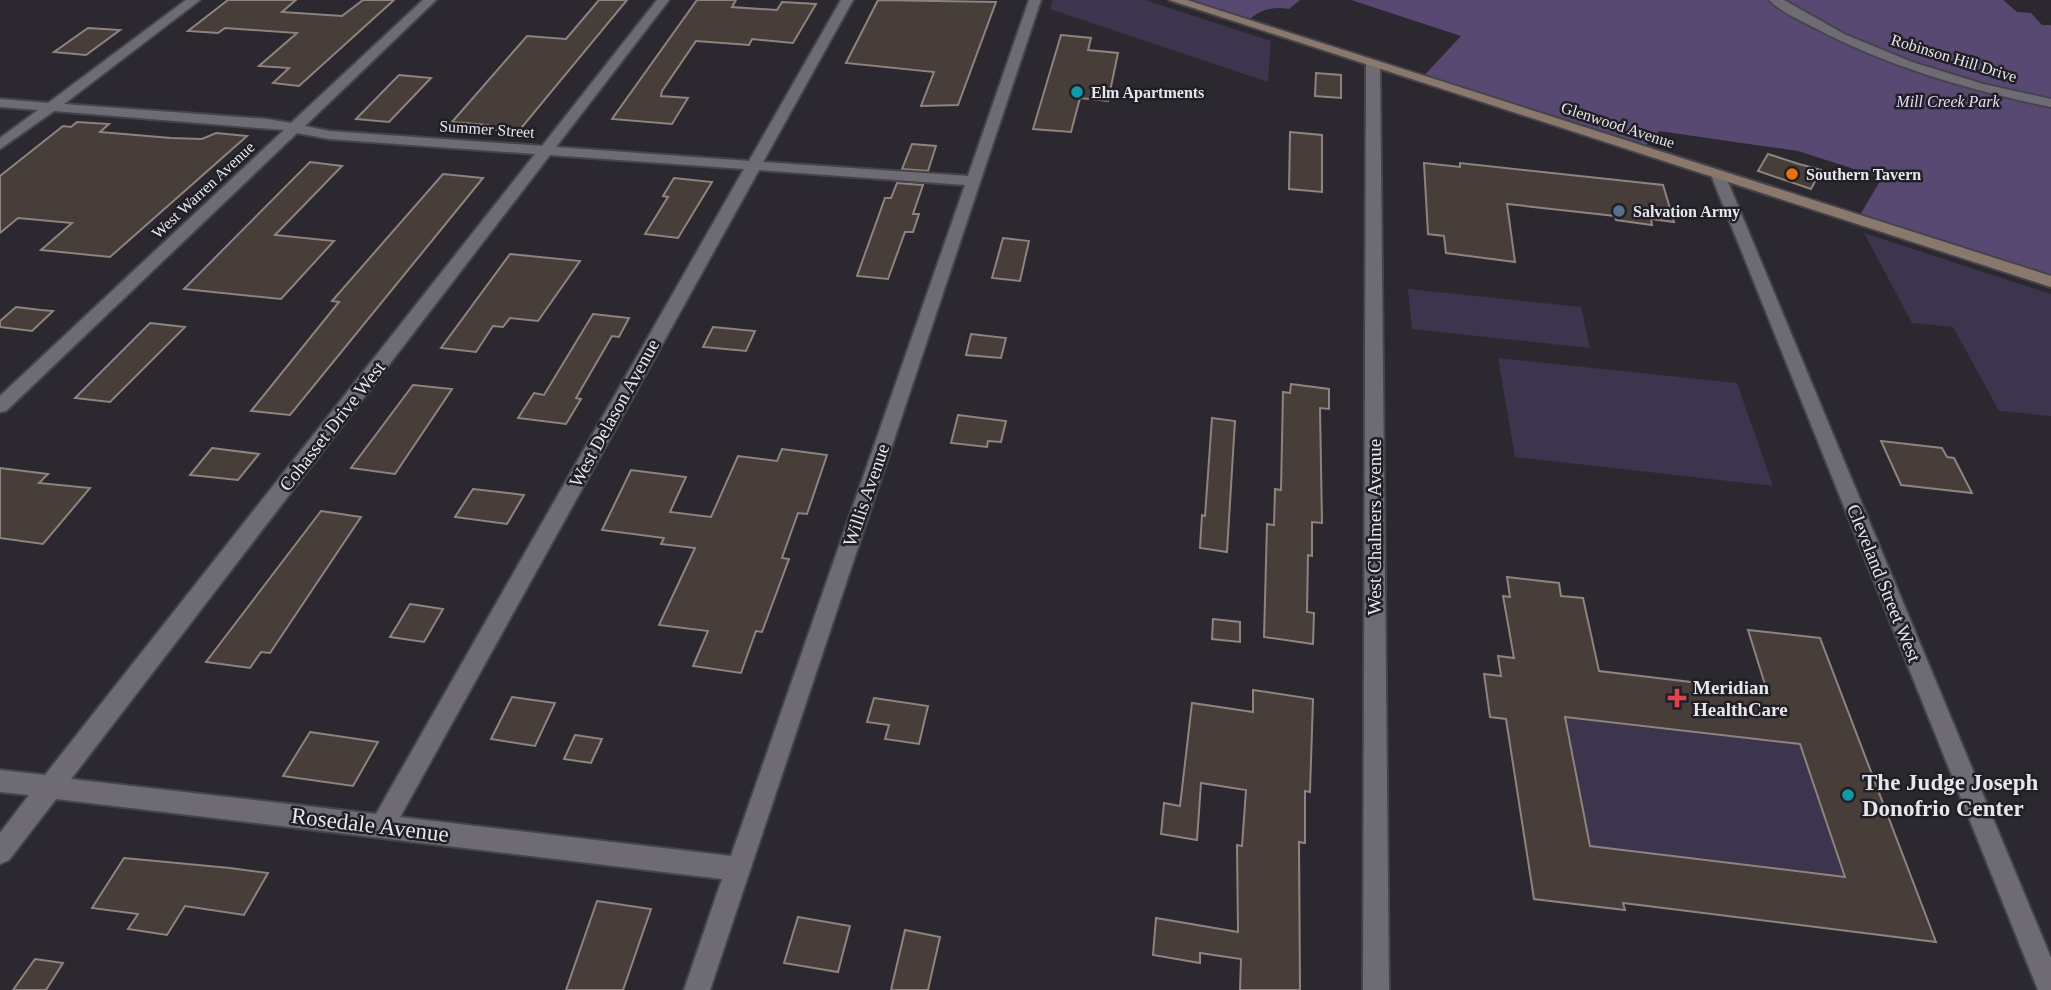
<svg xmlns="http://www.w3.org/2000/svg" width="2051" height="990" viewBox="0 0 2051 990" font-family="'Times New Roman',serif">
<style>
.green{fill:#3d344e}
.forest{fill:#584973}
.building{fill:#473e3a;stroke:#8e837f;stroke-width:2;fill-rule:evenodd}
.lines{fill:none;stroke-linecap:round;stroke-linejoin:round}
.minor-casing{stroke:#46444b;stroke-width:4}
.secondary-casing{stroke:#46444b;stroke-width:4}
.minor{fill:#6e6b74;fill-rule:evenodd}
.secondary{fill:#8a786d;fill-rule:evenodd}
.culture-dot{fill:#0f9aa8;stroke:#211f26;stroke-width:2.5}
.food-dot{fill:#e8710a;stroke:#211f26;stroke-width:2.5}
.service-dot{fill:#5c6f8a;stroke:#211f26;stroke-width:2.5}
.health-dot{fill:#e0444e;stroke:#211f26;stroke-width:2.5}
.labels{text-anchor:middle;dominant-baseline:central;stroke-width:5;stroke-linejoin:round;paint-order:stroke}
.far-street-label{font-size:16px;fill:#e7e6eb;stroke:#211f26}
.far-poi-label{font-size:16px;font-weight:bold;fill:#e7e6eb;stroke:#211f26;text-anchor:start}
.far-park-label{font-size:16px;font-style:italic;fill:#e6ddf9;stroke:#211f26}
.street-label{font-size:19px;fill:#e7e6eb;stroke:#211f26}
.poi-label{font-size:19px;font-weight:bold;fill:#e7e6eb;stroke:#211f26;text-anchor:start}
.near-poi-label{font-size:23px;font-weight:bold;fill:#e7e6eb;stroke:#211f26;text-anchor:start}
.near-street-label{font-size:23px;fill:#e7e6eb;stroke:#211f26}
</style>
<rect width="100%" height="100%" fill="#2b2830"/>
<g class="green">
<polygon points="1053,0 1145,0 1271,41 1268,82 1050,9"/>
<polygon points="1864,233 2051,294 2051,416 1999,411 1953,327 1912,323"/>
<polygon points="1408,289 1581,307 1590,348 1412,329"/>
<polygon points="1498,358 1737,383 1773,486 1515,457"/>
<polygon points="1565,717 1800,744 1845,877 1590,846"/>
</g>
<g class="forest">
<path d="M 1175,0 L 1300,0 L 1289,9 C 1270,6 1259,10 1245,23 Z"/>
<polygon points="1351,0 2003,0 2017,12 2031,13 2042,25 2051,25 2051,282 1857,220 1882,178 1798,151 1659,131 1641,151 1420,80 1461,36"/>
</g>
<g class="building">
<polygon points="228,0 296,0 282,12 342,16 363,0 394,0 299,86 273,83 289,68 259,66 297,33 225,28 218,33 188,31"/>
<polygon points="599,0 627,0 518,132 484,129 488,125 452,122 527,36 566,39"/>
<polygon points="697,0 736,0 732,7 777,10 782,2 816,4 793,43 752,39 749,45 696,41 662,91 661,96 688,98 672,124 612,119"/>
<polygon points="878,0 996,2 958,105 921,106 934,72 846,63"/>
<polygon points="88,28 120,30 86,55 54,52"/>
<polygon points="1061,35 1091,38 1088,50 1118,53 1108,101 1080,98 1071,132 1033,129"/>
<polygon points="1316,73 1341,75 1341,98 1315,96"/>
<polygon points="399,75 431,78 389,122 356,119"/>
<polygon points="77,122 109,124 100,132 171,138 202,139 216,133 247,136 110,257 41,250 72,223 18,218 0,233 0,176 63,126 71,127"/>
<polygon points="1290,132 1322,135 1322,192 1289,189"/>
<polygon points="912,144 936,146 928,171 902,169"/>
<polygon points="1768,154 1799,164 1821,170 1811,189 1758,171"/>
<polygon points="310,162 342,166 275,235 334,241 281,299 184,289"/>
<polygon points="1424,163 1460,167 1460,163 1663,185 1674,222 1651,219 1652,225 1616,220 1615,216 1507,204 1515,262 1446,253 1444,236 1428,234"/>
<polygon points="443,174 483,178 290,415 251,411 339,302 332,301"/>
<polygon points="674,178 712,182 678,238 645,234 668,197 663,196"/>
<polygon points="897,183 923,185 913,214 919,214 913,232 905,232 888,279 857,276 885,198 891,198"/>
<polygon points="1003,238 1029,241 1020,281 992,278"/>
<polygon points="510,254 580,261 538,321 510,318 503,327 493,326 476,352 441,348"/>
<polygon points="16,307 41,310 53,311 32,331 0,327 0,321"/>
<polygon points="593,314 629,318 619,337 612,336 576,398 581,399 566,424 518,418 534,393 544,395"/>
<polygon points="150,323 185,327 110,402 75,398"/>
<polygon points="713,327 755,331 746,351 703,347"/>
<polygon points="971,334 1006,338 1001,358 966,355"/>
<polygon points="1291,384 1329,389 1329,409 1320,408 1322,523 1312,522 1312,556 1308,555 1307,612 1314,613 1313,644 1264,637 1267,524 1274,525 1275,489 1281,490 1283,392 1290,393"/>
<polygon points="413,385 452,389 395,474 351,468"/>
<polygon points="958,415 1006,421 1001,442 988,441 987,447 951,443"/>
<polygon points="1212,418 1235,421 1227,552 1200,548 1202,515 1205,516"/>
<polygon points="1881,441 1942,448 1947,457 1954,458 1972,493 1901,485"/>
<polygon points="212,448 259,454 238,480 190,475"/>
<polygon points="782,449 827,455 807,514 798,513 782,558 789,559 762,632 756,631 741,673 693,666 708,631 659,625 695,548 661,544 664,538 602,530 631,470 686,477 670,512 711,517 738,456 777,461"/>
<polygon points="0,468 48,474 39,483 90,488 43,544 0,538"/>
<polygon points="473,489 524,495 507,524 455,517"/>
<polygon points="321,511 361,517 270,653 261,652 250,668 206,662"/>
<path d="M 1507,577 L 1559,583 L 1561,596 L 1583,598 L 1599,671 L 1767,691 L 1748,630 L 1820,638 L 1936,942 L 1623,903 L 1625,910 L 1534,899 L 1506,719 L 1490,717 L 1484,674 L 1501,676 L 1498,656 L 1514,658 L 1503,596 L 1510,597 ZM 1565,717 L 1800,744 L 1845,877 L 1590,846 Z"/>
<polygon points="410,604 443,609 424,642 390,637"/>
<polygon points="1213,619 1240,622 1240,642 1212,639"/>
<polygon points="1253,690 1313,699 1310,792 1305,791 1305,843 1299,842 1300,990 1240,990 1241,959 1200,953 1200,963 1153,955 1156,918 1238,932 1237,845 1242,846 1246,790 1201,783 1197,840 1161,834 1164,803 1180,806 1192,703 1253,712"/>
<polygon points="512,697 555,703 535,746 491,739"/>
<polygon points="874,698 928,706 919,744 885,739 889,725 867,722"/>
<polygon points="310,732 378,742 353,786 283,776"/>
<polygon points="575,735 602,739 591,763 564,759"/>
<polygon points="124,858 230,868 268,873 244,915 185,906 167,935 128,929 138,914 92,908"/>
<polygon points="597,901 651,909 623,990 566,990"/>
<polygon points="798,917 850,926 838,972 784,963"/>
<polygon points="905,930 940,937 928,990 891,990"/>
<polygon points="35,959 63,963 46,990 13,990"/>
</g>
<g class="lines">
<defs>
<g id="minor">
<path d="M 186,0 L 200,0 L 64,104 L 267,119 L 291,123 L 423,0 L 436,0 L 305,126 L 329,131 L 542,146 L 657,0 L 669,0 L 556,147 L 749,161 L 841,0 L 853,0 L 763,162 L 968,176 L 1029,0 L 1041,0 L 710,990 L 684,990 L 722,879 L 56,799 L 9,860 L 0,864 L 0,833 L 29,795 L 0,792 L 0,770 L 45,775 L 535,154 L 329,139 L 297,133 L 6,411 L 0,412 L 0,396 L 284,130 L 54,111 L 0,149 L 0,138 L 38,110 L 0,107 L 0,99 L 48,103 ZM 550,155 L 744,169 L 376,814 L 71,779 ZM 759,170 L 965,185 L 731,856 L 400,817 Z"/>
<path d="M 1769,0 L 1784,0 L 1844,34 L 1912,62 L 1983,84 L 2051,99 L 2051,107 C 1969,90 1889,67 1815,28 C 1800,20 1781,12 1769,0 Z"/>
<polygon points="1373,60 1380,64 1389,990 1363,990 1366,64"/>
<polygon points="1718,171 1725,175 2051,958 2051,990 2038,990 1711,175"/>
</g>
<polygon id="secondary" points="1169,0 1187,0 2051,276 2051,287"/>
</defs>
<use href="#minor" class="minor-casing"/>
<use href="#secondary" class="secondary-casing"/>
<use href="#minor" class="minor"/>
<use href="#secondary" class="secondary"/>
</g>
<g class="culture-dot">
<circle cx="1077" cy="92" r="7"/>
<circle cx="1848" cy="795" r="7"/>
</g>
<circle class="food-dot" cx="1792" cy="174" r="7"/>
<circle class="service-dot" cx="1619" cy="211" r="7"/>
<path class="health-dot" d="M1673.5 687.5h7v7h7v7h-7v7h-7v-7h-7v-7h7z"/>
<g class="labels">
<g class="far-street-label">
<text transform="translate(1954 58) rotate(17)">Robinson Hill Drive</text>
<text transform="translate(1618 125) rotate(18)">Glenwood Avenue</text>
<text transform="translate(487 129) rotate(4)">Summer Street</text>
<text transform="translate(203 190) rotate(-43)">West Warren Avenue</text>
</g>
<g class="far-poi-label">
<text x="1091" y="92">Elm Apartments</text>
<text x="1806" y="174">Southern Tavern</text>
<text x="1633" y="211">Salvation Army</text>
</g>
<g class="far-park-label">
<text x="1948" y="101">Mill Creek Park</text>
</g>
<g class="street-label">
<text transform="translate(614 413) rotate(-61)">West Delason Avenue</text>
<text transform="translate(332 426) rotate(-52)">Cohasset Drive West</text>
<text transform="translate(866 495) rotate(-71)">Willis Avenue</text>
<text transform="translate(1374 527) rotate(-90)">West Chalmers Avenue</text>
<text transform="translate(1884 583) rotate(68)">Cleveland Street West</text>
</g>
<g class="poi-label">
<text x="1693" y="687">Meridian<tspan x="1693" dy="22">HealthCare</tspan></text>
</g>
<g class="near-poi-label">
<text x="1862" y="782">The Judge Joseph<tspan x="1862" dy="26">Donofrio Center</tspan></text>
</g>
<g class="near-street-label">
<text transform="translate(370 825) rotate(7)">Rosedale Avenue</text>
</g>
</g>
</svg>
